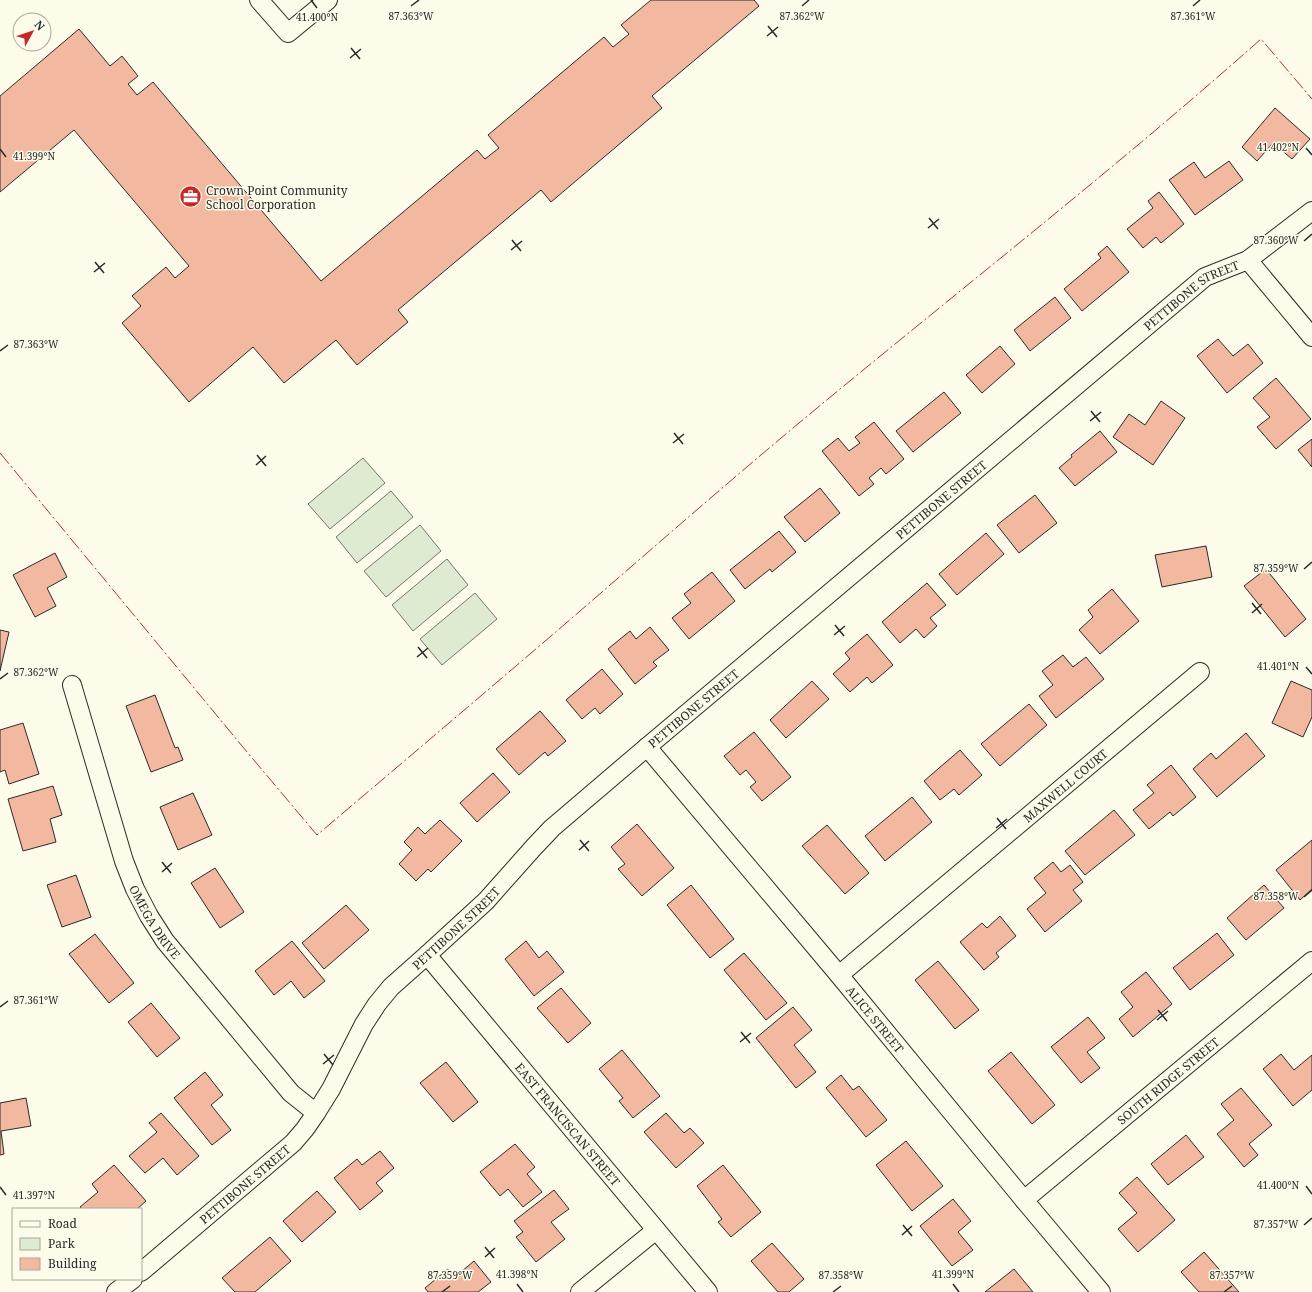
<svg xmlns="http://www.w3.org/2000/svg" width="1312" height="1292" viewBox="0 0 1312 1292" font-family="'Noto Serif',serif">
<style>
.green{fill:#deebd1;stroke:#74746e}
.building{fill:#f2b8a0;stroke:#2b2b2b}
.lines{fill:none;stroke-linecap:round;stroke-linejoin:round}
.minor-casing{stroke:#2b2b2b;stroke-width:20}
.minor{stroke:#fdfbea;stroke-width:18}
.power{stroke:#c62828;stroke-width:1;stroke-dasharray:14 3 2 3;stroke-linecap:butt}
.ticks{fill:none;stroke:#2b2b2b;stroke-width:1.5}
.labels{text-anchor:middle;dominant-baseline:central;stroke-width:3;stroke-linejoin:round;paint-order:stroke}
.poi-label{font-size:12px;fill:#2b2b2b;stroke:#fdfbea;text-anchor:start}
.street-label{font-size:12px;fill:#2b2b2b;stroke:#fdfbea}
.ticks-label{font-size:10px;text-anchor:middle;fill:#2b2b2b;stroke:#fdfbea;stroke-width:3;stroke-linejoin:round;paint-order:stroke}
</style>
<rect width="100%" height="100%" fill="#fdfbea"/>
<g class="green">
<polygon points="363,458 385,483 330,529 308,504"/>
<polygon points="391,491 413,517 357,563 336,537"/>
<polygon points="420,525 441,551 386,597 364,571"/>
<polygon points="447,559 468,585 413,631 392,605"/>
<polygon points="475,593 497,619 442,665 420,639"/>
</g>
<g class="building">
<polygon points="651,0 754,0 759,6 652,96 662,108 551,202 541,190 398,310 408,322 357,365 336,340 284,383 253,347 189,402 122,323 141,306 132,296 166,267 175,278 189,266 74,130 0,192 0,96 79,29 110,66 122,56 138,76 128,84 137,95 153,82 321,281 477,150 485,159 499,148 488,135 604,37 613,47 629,34 621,25"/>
<polygon points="1275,108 1310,139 1292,159 1273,143 1257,161 1242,147"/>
<polygon points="1229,161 1243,180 1195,215 1169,180 1194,162 1205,178"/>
<polygon points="1159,192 1184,224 1161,243 1156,237 1143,248 1127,229 1153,208 1148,201"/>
<polygon points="1107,246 1129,272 1082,311 1064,289 1101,258 1098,254"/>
<polygon points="1055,297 1071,318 1030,351 1014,330"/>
<polygon points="1218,339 1233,356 1248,344 1263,363 1227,393 1197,356"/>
<polygon points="1000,346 1015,364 982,393 966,375"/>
<polygon points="1276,378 1311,419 1276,449 1257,427 1270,417 1253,398"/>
<polygon points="944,392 961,413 913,452 896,431"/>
<polygon points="1161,401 1185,418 1153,465 1113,437 1129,414 1145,425"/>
<polygon points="874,422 904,459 886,474 881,468 869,478 874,484 859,496 822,451 838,438 849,451 860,443 855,437"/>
<polygon points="1100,431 1117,452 1075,486 1059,468 1072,457 1071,455"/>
<polygon points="1312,439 1312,467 1298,450"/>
<polygon points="820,488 840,513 805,542 784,517"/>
<polygon points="1035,495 1057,523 1019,553 997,525"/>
<polygon points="779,531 796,552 772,572 770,569 745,589 730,570"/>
<polygon points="986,533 1004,554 957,595 939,574"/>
<polygon points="1206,546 1212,577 1162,587 1155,555"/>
<polygon points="55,553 67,577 47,588 56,606 35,617 13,575"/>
<polygon points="1266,569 1306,619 1285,637 1244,586"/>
<polygon points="712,572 735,601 689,639 672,618 691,603 684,594"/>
<polygon points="927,583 946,605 930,618 937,626 924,638 916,629 900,643 882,622"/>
<polygon points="1112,589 1139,621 1100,654 1079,630 1093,617 1088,610"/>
<polygon points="650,627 669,650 653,662 657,666 635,684 608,649 630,631 636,639"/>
<polygon points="0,630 9,632 0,671"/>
<polygon points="867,634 893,665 872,683 867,677 850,692 833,674 850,659 845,653"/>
<polygon points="1063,655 1073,667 1086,657 1104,679 1056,718 1039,696 1053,685 1042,671"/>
<polygon points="602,669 623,694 600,714 595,708 582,719 566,700"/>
<polygon points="812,681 829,699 786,738 770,720"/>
<polygon points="1291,681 1312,690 1312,717 1303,737 1272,723"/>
<polygon points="155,695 175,748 178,747 183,760 151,772 126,706"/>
<polygon points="1029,704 1047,725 1000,766 981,744"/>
<polygon points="540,711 566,741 548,756 545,752 519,775 496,749"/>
<polygon points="23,723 39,774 9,784 5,770 0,772 0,730"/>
<polygon points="754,732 791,777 762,801 750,787 756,782 746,770 740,775 724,756"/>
<polygon points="1246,733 1265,756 1217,797 1193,769 1211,753 1216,759"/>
<polygon points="960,750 982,775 959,795 954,789 940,800 924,781"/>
<polygon points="1171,765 1196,797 1173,816 1170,812 1149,829 1133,810 1154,793 1147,785"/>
<polygon points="493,773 510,792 477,822 460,803"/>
<polygon points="53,786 62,815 50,819 56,842 23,851 8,799"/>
<polygon points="193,793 212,835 178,850 160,807"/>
<polygon points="912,797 932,822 885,861 865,836"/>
<polygon points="1114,810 1135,835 1085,875 1065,851"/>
<polygon points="440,820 462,841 431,872 428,869 416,881 399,864 412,850 404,842 418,827 425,834"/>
<polygon points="637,824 674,868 642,896 618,869 625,864 611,847"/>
<polygon points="827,825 869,873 845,894 802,846"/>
<polygon points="1312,840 1312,889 1300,900 1276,870"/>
<polygon points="1053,862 1061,872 1070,865 1083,882 1073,890 1082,901 1045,932 1027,909 1046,893 1034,878"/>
<polygon points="215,868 244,912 220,928 191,883"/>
<polygon points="76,875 91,917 62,927 47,885"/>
<polygon points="691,885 734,939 710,958 667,905"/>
<polygon points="1264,885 1284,908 1246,940 1227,918"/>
<polygon points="346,905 369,930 324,969 302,943"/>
<polygon points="1000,916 1016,936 996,953 999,957 984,970 960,942 982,923 987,928"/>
<polygon points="1217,933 1234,955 1190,990 1173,968"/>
<polygon points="95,934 134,983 109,1003 69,954"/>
<polygon points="292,941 325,981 304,998 291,981 274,995 255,971"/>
<polygon points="526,941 539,958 547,951 564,972 534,996 505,959"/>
<polygon points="744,953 787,1003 766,1020 724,970"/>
<polygon points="938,961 979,1010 955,1029 915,980"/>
<polygon points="1146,972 1172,1004 1133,1037 1119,1019 1133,1007 1121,992"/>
<polygon points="561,988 591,1023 568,1043 537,1008"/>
<polygon points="151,1003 180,1038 157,1057 128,1022"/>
<polygon points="793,1007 812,1030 794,1045 816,1072 796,1088 756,1038"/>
<polygon points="1088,1017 1105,1038 1087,1052 1100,1068 1081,1083 1051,1047"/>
<polygon points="622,1050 660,1096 633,1118 619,1101 623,1098 599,1069"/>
<polygon points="1011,1052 1055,1105 1032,1124 988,1071"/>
<polygon points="1281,1054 1294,1070 1312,1055 1312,1090 1293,1106 1263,1069"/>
<polygon points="446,1062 478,1102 453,1122 420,1083"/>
<polygon points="205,1072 223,1095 211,1105 231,1130 212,1145 174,1098"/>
<polygon points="841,1075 853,1090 859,1086 887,1120 866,1137 826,1088"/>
<polygon points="1241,1088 1272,1125 1249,1144 1258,1155 1244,1167 1217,1134 1234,1120 1221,1104"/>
<polygon points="26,1098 31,1126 1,1131 4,1154 0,1155 0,1103"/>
<polygon points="161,1113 199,1156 177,1175 163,1158 145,1173 129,1156 157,1132 149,1123"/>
<polygon points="666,1113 684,1133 690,1128 704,1143 676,1168 644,1132"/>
<polygon points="1186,1135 1204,1157 1168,1185 1151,1164"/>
<polygon points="906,1141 943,1186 912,1211 876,1165"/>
<polygon points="515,1144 535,1167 527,1174 542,1192 523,1207 508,1189 500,1196 480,1172"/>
<polygon points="380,1151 394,1168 376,1183 383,1191 360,1210 334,1178 357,1159 362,1165"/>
<polygon points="114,1165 146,1201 137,1209 82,1209 80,1207 98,1192 92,1184"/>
<polygon points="723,1165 761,1212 731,1237 718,1222 722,1219 697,1186"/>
<polygon points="1137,1177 1175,1220 1138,1252 1118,1229 1137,1213 1119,1193"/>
<polygon points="554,1190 569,1209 551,1222 565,1239 536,1262 516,1237 523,1232 514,1221"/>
<polygon points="317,1191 336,1212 302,1242 283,1221"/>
<polygon points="953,1199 971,1221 958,1232 973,1250 952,1266 920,1226"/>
<polygon points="270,1237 291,1261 255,1292 235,1292 222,1278"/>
<polygon points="772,1243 804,1279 789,1292 778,1292 751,1261"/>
<polygon points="1204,1252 1239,1292 1199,1292 1181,1272"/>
<polygon points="474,1261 491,1282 478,1292 428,1292 425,1288 448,1269 455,1277"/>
<polygon points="1014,1269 1033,1292 985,1292"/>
</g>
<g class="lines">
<defs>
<g id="minor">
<polyline points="259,0 288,33 328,0"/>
<polyline points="1248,260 1312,337"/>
<path id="s1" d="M 72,685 L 124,861 L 135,889 L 149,916 L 165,941 L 291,1093 L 316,1113"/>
<path id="s2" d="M 647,747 L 839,975 L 1024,1200 L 1101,1292"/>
<path id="s3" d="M 427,955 L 708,1292"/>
<path id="s4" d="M 839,975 L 1200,672"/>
<path id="s5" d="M 1024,1200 L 1312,961"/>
<path id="s6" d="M 141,1272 L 293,1143 L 305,1129 L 316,1113 L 331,1089 L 364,1024 L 377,1004 L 391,987 L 427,955 L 486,901 L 534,847 L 552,828 L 647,747 L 1205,277 L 1248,260 L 1312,211"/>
<polyline points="116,1292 133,1279"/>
<polyline points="580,1292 656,1230"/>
</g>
</defs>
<use href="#minor" class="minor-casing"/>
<use href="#minor" class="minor"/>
<path class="power" d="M 0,453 L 242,746 L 317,835 C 402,763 487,691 572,618 C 646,554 719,490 793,428 C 949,298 1109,174 1261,39 L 1312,99"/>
</g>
<path class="ticks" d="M 311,0 L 317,8M 411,6 L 419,0M 802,6 L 809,0M 1193,6 L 1200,0M 768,26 L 777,37M 767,36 L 778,27M 351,48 L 360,59M 350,58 L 361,49M 1306,148 L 1312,155M 0,149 L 6,157M 929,218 L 938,229M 928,228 L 939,219M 512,240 L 521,251M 1304,241 L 1312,234M 511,250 L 522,241M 95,262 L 104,273M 94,272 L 105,263M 0,351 L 8,345M 1091,411 L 1100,422M 1090,421 L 1101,412M 674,433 L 683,444M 673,443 L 684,434M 257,455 L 266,466M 256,465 L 266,456M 1304,569 L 1312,562M 1252,603 L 1261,614M 1252,613 L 1262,604M 835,625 L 844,636M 834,635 L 845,626M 418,647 L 427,658M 417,657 L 428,648M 1306,667 L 1312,674M 0,679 L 8,673M 997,818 L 1006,829M 996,828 L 1007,819M 580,840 L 589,851M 579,850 L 589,841M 162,862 L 171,873M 162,872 L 172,863M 1304,897 L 1312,890M 0,1007 L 8,1001M 1158,1010 L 1167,1021M 1157,1020 L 1168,1011M 741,1032 L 750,1043M 740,1042 L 751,1033M 324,1054 L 333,1065M 323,1064 L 334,1055M 1306,1186 L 1312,1194M 0,1187 L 6,1195M 903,1225 L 912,1236M 1304,1225 L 1312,1218M 902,1235 L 912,1226M 485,1247 L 494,1258M 485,1257 L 495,1248M 517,1284 L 523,1292M 953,1284 L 959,1292M 442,1292 L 450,1286M 833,1292 L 841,1286M 1224,1292 L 1232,1286"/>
<defs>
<symbol id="office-disc" viewBox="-11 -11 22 22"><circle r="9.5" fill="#c62828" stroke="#fdfbea"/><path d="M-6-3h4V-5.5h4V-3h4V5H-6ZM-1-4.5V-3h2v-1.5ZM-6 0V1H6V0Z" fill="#fff"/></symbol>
</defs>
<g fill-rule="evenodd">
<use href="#office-disc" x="178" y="184" width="25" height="25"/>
</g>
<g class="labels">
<g class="poi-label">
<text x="206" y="190">Crown Point Community<tspan x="206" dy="14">School Corporation</tspan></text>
</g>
<g class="street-label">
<text stroke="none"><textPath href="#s6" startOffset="1444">PETTIBONE STREET</textPath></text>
<text stroke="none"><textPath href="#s6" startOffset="1120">PETTIBONE STREET</textPath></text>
<text stroke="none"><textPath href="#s6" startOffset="796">PETTIBONE STREET</textPath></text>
<text stroke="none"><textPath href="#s4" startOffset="295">MAXWELL COURT</textPath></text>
<text stroke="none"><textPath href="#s1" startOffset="252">OMEGA DRIVE</textPath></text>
<text stroke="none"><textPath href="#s6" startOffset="472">PETTIBONE STREET</textPath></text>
<text stroke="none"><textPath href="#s2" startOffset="355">ALICE STREET</textPath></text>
<text stroke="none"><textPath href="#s5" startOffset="187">SOUTH RIDGE STREET</textPath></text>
<text stroke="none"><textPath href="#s3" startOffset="220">EAST FRANCISCAN STREET</textPath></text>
<text stroke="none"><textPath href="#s6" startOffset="136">PETTIBONE STREET</textPath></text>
</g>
</g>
<g class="ticks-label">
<text x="411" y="20">87.363°W</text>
<text x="802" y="20">87.362°W</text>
<text x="1193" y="20">87.361°W</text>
<text x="317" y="21">41.400°N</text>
<text x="1278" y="151">41.402°N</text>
<text x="34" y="160">41.399°N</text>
<text x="1276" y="244">87.360°W</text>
<text x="36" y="348">87.363°W</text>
<text x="1276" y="572">87.359°W</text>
<text x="1278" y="670">41.401°N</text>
<text x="36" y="676">87.362°W</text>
<text x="1276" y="900">87.358°W</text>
<text x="36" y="1004">87.361°W</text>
<text x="1278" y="1189">41.400°N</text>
<text x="34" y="1199">41.397°N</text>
<text x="1276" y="1228">87.357°W</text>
<text x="517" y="1278">41.398°N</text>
<text x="953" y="1278">41.399°N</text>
<text x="450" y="1279">87.359°W</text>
<text x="841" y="1279">87.358°W</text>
<text x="1232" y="1279">87.357°W</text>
</g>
<rect x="12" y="1208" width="130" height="72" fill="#fdfbea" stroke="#a9a89e"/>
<rect x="20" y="1221" width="20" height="6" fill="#fdfbea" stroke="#a9a89e"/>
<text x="48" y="1228" font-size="12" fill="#2b2b2b">Road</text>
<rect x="20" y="1238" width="20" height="12" fill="#deebd1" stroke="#a9a89e"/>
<text x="48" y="1248" font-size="12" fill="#2b2b2b">Park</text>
<rect x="20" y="1258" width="20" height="12" fill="#f2b8a0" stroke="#a9a89e"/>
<text x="48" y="1268" font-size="12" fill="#2b2b2b">Building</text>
<g transform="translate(32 32) rotate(50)"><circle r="19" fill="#fdfbea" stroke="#a9a89e"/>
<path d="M0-3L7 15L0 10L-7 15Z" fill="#c62828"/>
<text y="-6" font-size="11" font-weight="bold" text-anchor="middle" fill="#2b2b2b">N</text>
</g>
</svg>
